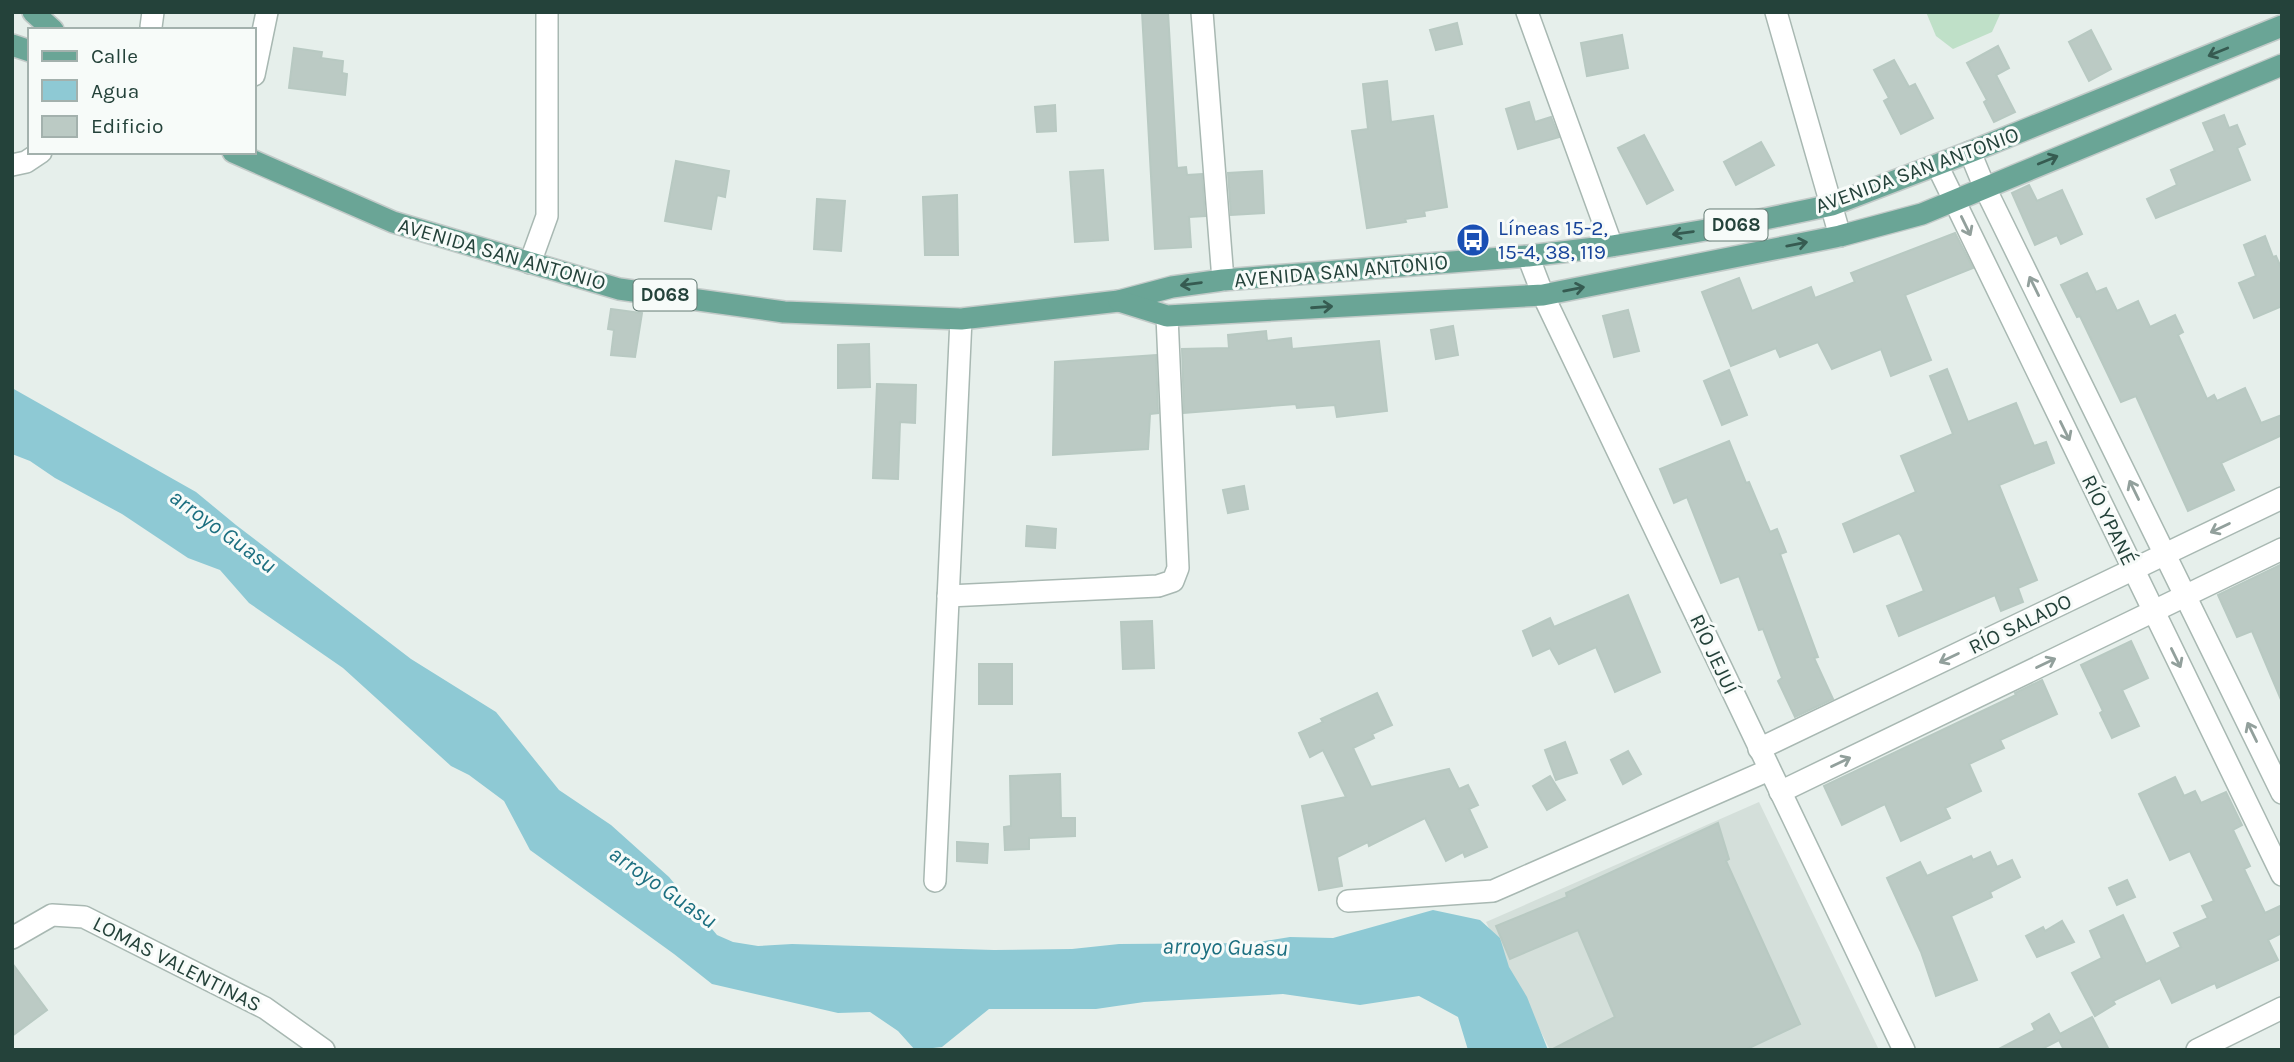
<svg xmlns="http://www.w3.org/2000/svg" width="2294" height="1062" viewBox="0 0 2294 1062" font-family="Karla,sans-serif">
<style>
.built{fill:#d4dfda}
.green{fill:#bfe0c8}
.water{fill:#8ec9d4}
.building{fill:#bbcac4;stroke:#b8c9c2;stroke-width:2}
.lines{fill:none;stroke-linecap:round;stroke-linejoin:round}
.minor-casing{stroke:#a8b8b2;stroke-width:24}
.major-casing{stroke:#c2cac8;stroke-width:24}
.minor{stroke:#fff;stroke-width:21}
.major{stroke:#6aa596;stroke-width:21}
.oneway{stroke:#365b51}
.oneway2{stroke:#92a09c}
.labels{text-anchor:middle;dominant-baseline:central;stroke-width:6;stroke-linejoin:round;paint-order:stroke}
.shield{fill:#f7fbf9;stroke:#637a73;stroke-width:2}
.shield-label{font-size:19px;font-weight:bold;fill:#24423a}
.street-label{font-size:21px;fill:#24423a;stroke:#f7fbf9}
.transit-label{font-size:21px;fill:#164399;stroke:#f7fbf9;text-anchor:start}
.water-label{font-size:23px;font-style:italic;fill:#1c6f80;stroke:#f7fbf9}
</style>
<rect width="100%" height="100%" fill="#e6efeb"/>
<polygon class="built" points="1759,802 1879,1050 1550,1050 1486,922"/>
<polygon class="green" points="1926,12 2001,12 1992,32 1953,49 1936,36"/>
<polygon class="water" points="12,388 196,492 236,525 411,659 496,712 559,790 611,825 669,877 717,935 733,942 758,946 792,944 994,950 1072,949 1119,944 1252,943 1290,937 1333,938 1433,910 1480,920 1500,938 1509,967 1527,997 1548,1050 1468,1050 1458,1017 1419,996 1360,1005 1283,994 1144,1002 1096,1009 989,1009 942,1047 915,1050 898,1031 870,1012 838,1013 712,984 674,954 530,850 504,801 469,775 451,766 343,668 249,603 220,570 188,558 122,514 55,478 30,461 12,454"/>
<g class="building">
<polygon points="1142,12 1168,12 1177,168 1186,167 1187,175 1202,174 1205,216 1189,217 1191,247 1155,249"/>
<polygon points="1457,23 1462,44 1436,50 1430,30"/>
<polygon points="2091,30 2111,69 2089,81 2069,42"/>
<polygon points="1622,35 1628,68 1587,76 1581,43"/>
<polygon points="1998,46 2009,68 1996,75 2015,112 1994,122 1984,102 1987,100 1967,63"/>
<polygon points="294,48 322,52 321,58 343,61 342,73 347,74 345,95 289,88"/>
<polygon points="1894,60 1909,87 1915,84 1933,118 1901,134 1884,101 1889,98 1874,70"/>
<polygon points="1387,81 1391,122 1433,116 1447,207 1424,211 1425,216 1405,219 1406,222 1367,228 1352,131 1368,129 1363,84"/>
<polygon points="1529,102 1535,122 1551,117 1559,137 1518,149 1506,109"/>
<polygon points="1055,105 1056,131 1037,132 1035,107"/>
<polygon points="2224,115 2229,128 2237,125 2245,144 2237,148 2250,180 2156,218 2147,199 2177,185 2171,170 2215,151 2203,123"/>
<polygon points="1644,135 1673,190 1647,204 1618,148"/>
<polygon points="1761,142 1774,165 1736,185 1724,162"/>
<polygon points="676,161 729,171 725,197 717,195 711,229 665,221"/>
<polygon points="1103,170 1108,240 1075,242 1070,172"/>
<polygon points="1262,171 1264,213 1231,215 1228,173"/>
<polygon points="2029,185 2037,201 2062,190 2082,234 2061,244 2057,235 2035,245 2012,193"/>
<polygon points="957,195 958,255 925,255 923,197"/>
<polygon points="817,199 845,201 841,251 814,249"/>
<polygon points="1955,233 1973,268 1905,295 1931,360 1891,376 1881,349 1832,369 1818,342 1780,357 1776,348 1731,366 1702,292 1739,278 1752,311 1811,287 1815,298 1855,282 1851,273"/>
<polygon points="2265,236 2273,257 2276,256 2282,270 2282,306 2254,318 2239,283 2256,276 2244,245"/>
<polygon points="2087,273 2096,292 2106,288 2117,311 2138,301 2150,327 2175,315 2183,332 2178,335 2207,399 2214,395 2217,401 2245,388 2261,423 2282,415 2282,435 2221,463 2234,490 2188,511 2136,396 2121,402 2080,316 2077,317 2061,285"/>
<polygon points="611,309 642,313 635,357 611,355 614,330 608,329"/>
<polygon points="1628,310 1639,351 1614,357 1603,316"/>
<polygon points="1453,326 1458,355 1436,359 1431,330"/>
<polygon points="1266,331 1267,341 1291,338 1292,349 1379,341 1387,411 1337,417 1335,405 1297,408 1296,404 1184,413 1182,349 1229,348 1228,335"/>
<polygon points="869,344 870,387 838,388 838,345"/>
<polygon points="1156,355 1158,413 1150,414 1148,449 1053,455 1055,362"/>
<polygon points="1947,369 1968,422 2016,403 2034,446 2046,442 2054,463 1999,485 2037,580 2018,588 2023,602 2001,611 1995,595 1899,636 1887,606 1924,591 1902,537 1899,533 1854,552 1843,524 1916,492 1901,456 1953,434 1930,376"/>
<polygon points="1729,370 1747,415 1722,425 1704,381"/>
<polygon points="877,384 916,385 915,423 900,422 898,479 873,478"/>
<polygon points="1729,441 1746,483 1749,482 1770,532 1777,529 1786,552 1780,554 1818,657 1814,658 1833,699 1795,717 1778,681 1782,678 1763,629 1759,630 1739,576 1721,583 1687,497 1674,503 1660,469"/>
<polygon points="1244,486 1248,509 1228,513 1223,490"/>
<polygon points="1027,526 1056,529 1055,548 1026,546"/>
<polygon points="2282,564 2282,702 2252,631 2237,637 2218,595"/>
<polygon points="1628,595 1660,672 1615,692 1596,647 1559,664 1550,648 1533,656 1523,631 1550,618 1554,627"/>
<polygon points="1152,621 1154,668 1123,669 1121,622"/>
<polygon points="2131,641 2148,678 2122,690 2139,726 2112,738 2100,713 2103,711 2081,665"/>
<rect x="979" y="664" width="33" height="40"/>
<polygon points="2042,680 2057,714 2000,740 2004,748 1969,764 1981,791 1945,808 1950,818 1901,841 1885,804 1842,825 1824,786 2016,695 2015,693"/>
<polygon points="1377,693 1392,725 1372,734 1374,738 1353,748 1371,787 1449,769 1459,789 1468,785 1478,805 1469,809 1487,847 1465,857 1463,852 1446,861 1425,818 1369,846 1368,842 1337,857 1342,886 1319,890 1302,806 1346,797 1323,750 1310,757 1299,733 1323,722 1321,719"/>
<polygon points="1565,742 1577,773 1556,780 1545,750"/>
<polygon points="1628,751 1641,774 1623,784 1611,760"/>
<polygon points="1060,774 1061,818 1075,818 1075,836 1029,838 1029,849 1005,850 1004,827 1011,826 1010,776"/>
<polygon points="1550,776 1565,800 1547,810 1533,786"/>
<polygon points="2175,777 2184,796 2195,791 2201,803 2226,792 2242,825 2233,830 2250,866 2244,869 2265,913 2282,905 2282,933 2268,940 2278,960 2217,988 2215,983 2172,1003 2160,978 2113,1001 2115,1004 2095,1016 2072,973 2102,958 2090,931 2123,915 2146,964 2181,947 2174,933 2208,918 2202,906 2214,901 2190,851 2170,860 2139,794"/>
<polygon points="1718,823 1729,859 1726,861 1800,1024 1745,1050 1551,1050 1615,1017 1578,930 1510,959 1496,926 1567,897 1566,893"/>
<polygon points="957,842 988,844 987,863 957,861"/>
<polygon points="1990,852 1997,867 2012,860 2020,877 1990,892 1992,897 1951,916 1977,980 1936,996 1921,952 1887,878 1920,862 1927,876 1971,856 1973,860"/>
<polygon points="2127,880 2135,897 2117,905 2109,888"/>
<polygon points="2062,921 2074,942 2037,957 2026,936 2043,927 2045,931"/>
<polygon points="12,963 47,1010 12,1036"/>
<polygon points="2049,1014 2060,1034 2092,1017 2109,1050 2064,1050 2059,1040 2040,1050 1997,1050 2035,1030 2032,1024"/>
</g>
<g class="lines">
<defs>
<g id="minor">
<polyline points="1202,12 1223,280"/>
<polyline points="1527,12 1612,246"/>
<polyline points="1776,12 1840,236"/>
<polyline points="151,27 153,12"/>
<polyline points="254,75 267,12"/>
<polyline points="1970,152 1984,186 2282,793"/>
<polyline points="12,165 26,162 41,152"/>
<polyline points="1937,165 2282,875"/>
<polyline points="1528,256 1543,295 1904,1050"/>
<polyline points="530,263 547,216 547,12"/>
<polyline points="948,596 1158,586 1173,581 1178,568 1167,316"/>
<polyline points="1759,749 2282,498"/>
<polyline points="1780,792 2282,549"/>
<polyline points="935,881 961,319"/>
<polyline points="1348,901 1493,891 1769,770"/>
<polyline points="12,938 52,915 84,917 265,1008 324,1050"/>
<polyline points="2197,1050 2282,1008"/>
</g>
<g id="major">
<polyline points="33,12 53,30"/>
<polyline points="12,45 30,51"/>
<polyline points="233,152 393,222 619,289 784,312 961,319 1119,301 1172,287 1223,280 1528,256 1612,246 1741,224 1832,205 1970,152 2282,26"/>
<polyline points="1119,301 1167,316 1543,295 1840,236 1922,214 2282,65"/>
</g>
</defs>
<use href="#minor" class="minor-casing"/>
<use href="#major" class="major-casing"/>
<use href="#minor" class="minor"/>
<use href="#major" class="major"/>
</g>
<defs><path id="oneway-shaft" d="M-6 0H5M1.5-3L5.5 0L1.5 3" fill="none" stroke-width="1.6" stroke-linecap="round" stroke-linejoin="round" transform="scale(1.75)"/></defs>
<g class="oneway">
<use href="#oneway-shaft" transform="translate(2218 52) rotate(158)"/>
<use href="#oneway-shaft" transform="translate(2048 160) rotate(-22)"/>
<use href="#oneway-shaft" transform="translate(1683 233) rotate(172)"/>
<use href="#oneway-shaft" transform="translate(1797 244) rotate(-11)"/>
<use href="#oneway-shaft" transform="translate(1191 284) rotate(172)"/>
<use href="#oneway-shaft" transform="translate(1574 289) rotate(-11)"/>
<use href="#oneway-shaft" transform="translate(1322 307) rotate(-4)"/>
</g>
<g class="oneway2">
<use href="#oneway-shaft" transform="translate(1966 226) rotate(64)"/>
<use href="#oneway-shaft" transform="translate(2034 286) rotate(-116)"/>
<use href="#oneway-shaft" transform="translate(2065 431) rotate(64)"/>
<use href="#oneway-shaft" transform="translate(2134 490) rotate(-116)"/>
<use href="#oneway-shaft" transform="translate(2220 528) rotate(154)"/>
<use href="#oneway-shaft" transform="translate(1949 658) rotate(154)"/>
<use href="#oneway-shaft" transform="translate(2176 658) rotate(64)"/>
<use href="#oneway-shaft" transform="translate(2046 663) rotate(-26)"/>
<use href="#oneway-shaft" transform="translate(2252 732) rotate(-116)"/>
<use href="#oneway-shaft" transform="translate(1841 762) rotate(-26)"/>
</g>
<defs>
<symbol id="bus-disc" viewBox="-11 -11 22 22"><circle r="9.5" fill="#1a4fb4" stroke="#f7fbf9"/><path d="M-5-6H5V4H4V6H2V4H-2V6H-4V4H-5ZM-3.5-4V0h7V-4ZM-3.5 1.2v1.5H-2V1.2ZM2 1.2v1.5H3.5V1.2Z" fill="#fff"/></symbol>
</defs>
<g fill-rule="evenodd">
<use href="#bus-disc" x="1454" y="221" width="38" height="38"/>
</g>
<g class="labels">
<g class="shield">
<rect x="1704.5" y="209.5" width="63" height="31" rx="5"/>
<rect x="633.5" y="279.5" width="63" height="31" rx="5"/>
</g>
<g class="shield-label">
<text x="1736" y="225">D068</text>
<text x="665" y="295">D068</text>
</g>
<g class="street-label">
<text transform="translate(1917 170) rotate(-20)">AVENIDA SAN ANTONIO</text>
<text transform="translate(502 254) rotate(16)">AVENIDA SAN ANTONIO</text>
<text transform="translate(1341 271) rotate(-5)">AVENIDA SAN ANTONIO</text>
<text transform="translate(2109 520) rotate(64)">RÍO YPANÉ</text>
<text transform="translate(2020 624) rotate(-26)">RÍO SALADO</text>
<text transform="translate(1714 654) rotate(65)">RÍO JEJUÍ</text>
<text transform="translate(177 964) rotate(27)">LOMAS VALENTINAS</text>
</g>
<g class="transit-label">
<text x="1498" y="228">Líneas 15-2,<tspan x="1498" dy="24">15-4, 38, 119</tspan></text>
</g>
<g class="water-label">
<text transform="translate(223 531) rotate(36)">arroyo Guasu</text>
<text transform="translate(663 887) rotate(35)">arroyo Guasu</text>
<text transform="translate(1225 947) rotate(1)">arroyo Guasu</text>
</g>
</g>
<rect width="2294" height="1062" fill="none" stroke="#24423a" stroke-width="28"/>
<rect x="28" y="28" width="228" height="126" fill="#f7fbf9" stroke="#a3b1ad" stroke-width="2"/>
<rect x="42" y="51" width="35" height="10" fill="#6aa596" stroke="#a3b1ad" stroke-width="2"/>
<text x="91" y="63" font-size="21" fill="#24423a">Calle</text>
<rect x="42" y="80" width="35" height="21" fill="#8ec9d4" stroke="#a3b1ad" stroke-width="2"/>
<text x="91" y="98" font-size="21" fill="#24423a">Agua</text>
<rect x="42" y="116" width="35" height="21" fill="#bbcac4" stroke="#a3b1ad" stroke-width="2"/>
<text x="91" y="133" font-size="21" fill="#24423a">Edificio</text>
</svg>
